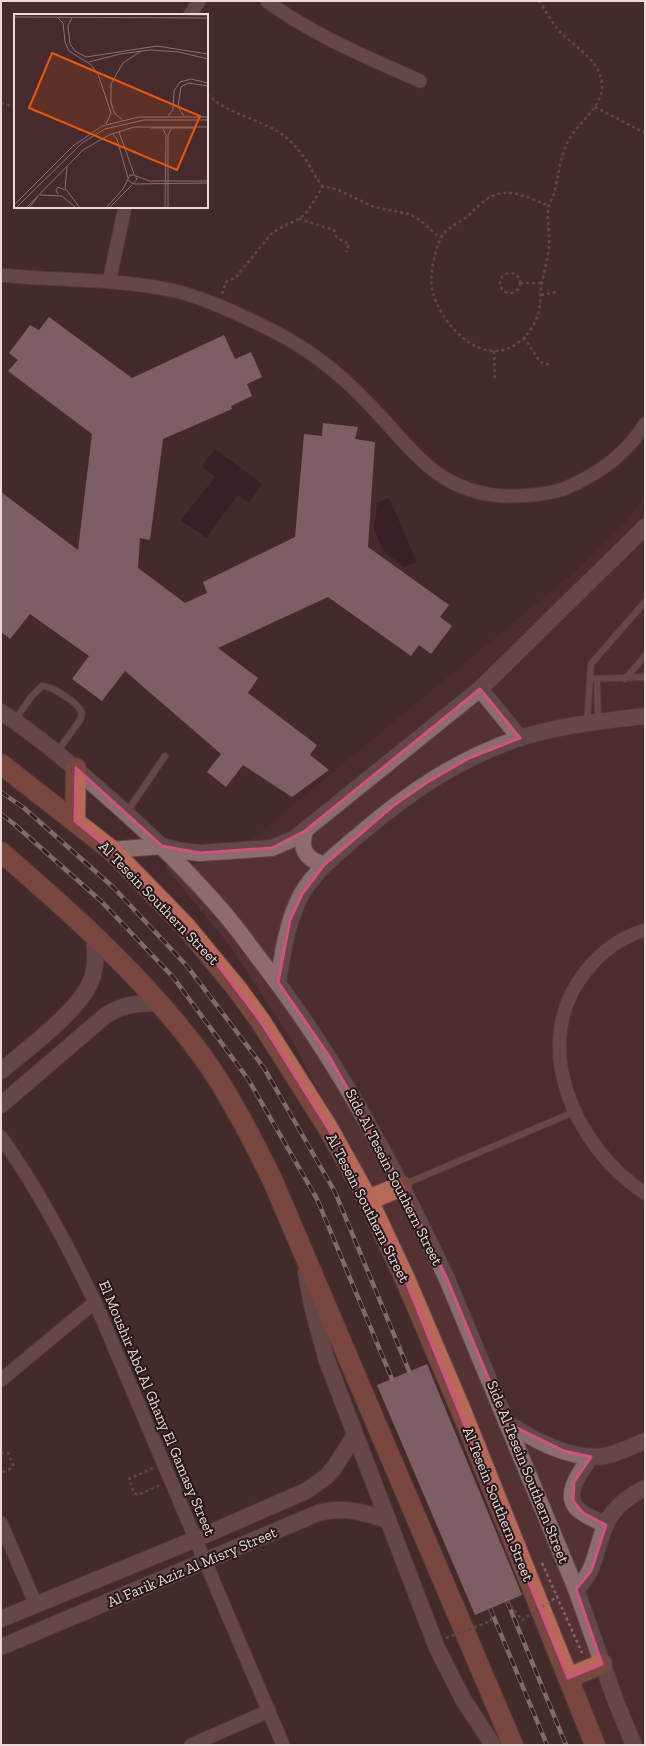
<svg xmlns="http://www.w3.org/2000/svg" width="646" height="1746" viewBox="0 0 646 1746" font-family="'Zilla Slab',serif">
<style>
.built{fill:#543133}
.water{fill:#2a1423}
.building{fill:#c09ea8}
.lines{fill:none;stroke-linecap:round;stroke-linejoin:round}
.service-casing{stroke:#62494b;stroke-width:8}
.minor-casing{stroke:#62494b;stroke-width:15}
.tertiary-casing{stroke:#62494b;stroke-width:18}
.primary-casing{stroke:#62494b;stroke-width:22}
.path{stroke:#82686a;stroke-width:2.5;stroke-dasharray:3 3;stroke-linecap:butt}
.service{stroke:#8d6c6d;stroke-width:6}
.minor{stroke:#8d6c6d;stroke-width:13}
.tertiary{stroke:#8d6c6d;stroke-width:16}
.primary{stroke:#b86859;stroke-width:20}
.rail-casing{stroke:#ccb6b7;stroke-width:4.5}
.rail{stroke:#241717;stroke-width:3;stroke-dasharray:9;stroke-linecap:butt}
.path-bridge{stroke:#82686a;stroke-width:2.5;stroke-dasharray:3 3;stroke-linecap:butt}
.marked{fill:none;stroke:#cf5281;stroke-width:3;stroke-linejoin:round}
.labels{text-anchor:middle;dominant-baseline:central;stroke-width:4;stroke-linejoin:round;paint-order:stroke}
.street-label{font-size:15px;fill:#ecd8d9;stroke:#241717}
.inset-road{fill:none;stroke:#887071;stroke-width:1}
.view{fill:#e8590c;fill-opacity:0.15;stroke:#e8590c;stroke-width:2}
.inset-edge{fill:none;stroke:#ecd8d9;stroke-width:2}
</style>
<rect width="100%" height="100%" fill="#462a2c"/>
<polygon class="built" points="645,494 645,1745 598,1745 348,1149 293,1042 230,946 164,865 191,865 213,860 235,850 257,835 579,568 630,518"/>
<g class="water">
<polygon points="215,449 262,484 249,503 238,495 206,538 181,520 215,477 202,466"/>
<polygon points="389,498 417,562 404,567 384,552 374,529 377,503"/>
</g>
<g class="building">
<polygon points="49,317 132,378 224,335 235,359 251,352 262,377 247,384 252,396 231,406 232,409 163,439 150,540 140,538 138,568 185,603 207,593 203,582 295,537 304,434 322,436 323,423 358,427 355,439 375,442 368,547 449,605 440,617 452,626 431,654 419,645 411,656 328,597 218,648 258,678 248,693 317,745 310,755 329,770 292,797 243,765 226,787 207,772 221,754 125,671 102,701 72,679 89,656 30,614 10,639 1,632 1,492 78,550 92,434 8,371 18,360 9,353 30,325 39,330"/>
<polygon points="427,1364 522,1595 475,1615 377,1385"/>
</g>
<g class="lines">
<defs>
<g id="service">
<polyline points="590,679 645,677"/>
<polyline points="597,679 598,721"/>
<polyline points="625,679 645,656"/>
<path d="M 15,720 L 31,697 L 42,686 C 52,686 79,703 82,713 L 80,720 L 57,752"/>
<polyline points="587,722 591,664 645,602"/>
<polyline points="127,812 165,756"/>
<polyline points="405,1184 574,1112"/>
</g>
<g id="minor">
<path d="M 267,1 C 314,36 367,57 420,81"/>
<polyline points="190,15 199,1"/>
<path d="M 1,275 C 57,281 115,278 171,290 C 202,297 232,311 261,325 C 300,343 338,371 368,403 C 412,448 437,494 507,496 C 527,496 547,495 566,488 C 599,474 626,455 645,424"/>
<polyline points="109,282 125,207"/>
<path d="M 645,930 C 622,937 601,952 586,971 C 527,1043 575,1148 645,1193"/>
<path d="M 1,1137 C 38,1189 67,1245 95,1302 L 283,1745"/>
<polyline points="1,1380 95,1302"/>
<polyline points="1,1523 36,1605"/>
<polyline points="191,1745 269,1711"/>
</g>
<g id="tertiary">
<polyline points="480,689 520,738"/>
<path d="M 1,712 C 40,737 75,768 110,799 C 150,834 189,872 224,913 C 236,927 247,942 258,957 C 336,1057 393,1164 447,1279 L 576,1589 L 616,1702 L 634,1745"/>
<path d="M 305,831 C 299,850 306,859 324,865"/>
<polyline points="111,850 162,846 181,851 200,853 272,848 295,838 480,689 645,527"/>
<path d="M 278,982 C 283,952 287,922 301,895 C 315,870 339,852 360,834 C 408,793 459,758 520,738 C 560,725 603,721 645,716"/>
<path d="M 1,1071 C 27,1049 85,1007 93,975 C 97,962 95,949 94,936"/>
<path d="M 1,1105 L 106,1015 C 125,1004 137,1003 159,1003"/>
<polyline points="306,1273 312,1305 326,1358 437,1648 464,1701 493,1745"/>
<path d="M 507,1423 C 535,1440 571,1461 605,1456 C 619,1453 632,1446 645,1441"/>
<path d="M 591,1457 C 580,1472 559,1498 583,1513 C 590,1518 598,1521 606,1525"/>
<path d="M 576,1589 C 595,1573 596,1548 605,1526 C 612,1509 629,1496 645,1488"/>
<polyline points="1,1619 196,1539 306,1491 326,1477 334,1468 355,1435"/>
<path d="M 1,1647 L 318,1513 C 343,1506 363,1512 387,1520"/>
</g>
<g id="primary">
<polyline points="1,764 111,850 186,927 237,989 261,1022 328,1128 368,1200 405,1279 462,1413 595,1745"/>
<polyline points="75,821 76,768"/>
<path d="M 1,852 C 74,915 148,981 205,1060 C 231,1097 252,1138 272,1179 L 513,1745"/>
<polyline points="368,1200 402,1186"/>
<polyline points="568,1678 602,1664"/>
</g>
</defs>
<use href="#service" class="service-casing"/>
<use href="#minor" class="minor-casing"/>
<use href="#tertiary" class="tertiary-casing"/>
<use href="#primary" class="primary-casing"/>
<g class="path">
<path d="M 539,1 C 546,11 552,23 560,32 C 575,47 601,61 602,85 C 603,102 587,116 577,128 C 560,149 561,165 555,189 C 554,195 551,200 549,205 C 546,218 550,233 549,246 C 548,259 544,271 542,283 C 540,292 541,302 539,311 C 537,321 528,336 519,342 C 483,371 439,323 432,289 C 429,278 435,249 441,238 C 445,229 455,225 464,219 C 472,213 479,204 487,199 C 508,185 529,198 549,206"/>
<path d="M 207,94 C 228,115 259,118 283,135 C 292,142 299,150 306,160 C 312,169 315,178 323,186 L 338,190 L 374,207 L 409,214 L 420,220 L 440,238"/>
<polyline points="1,103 15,107"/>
<polyline points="595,107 645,133"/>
<polyline points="299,219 334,230 337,238 349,244 346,252"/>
<circle cx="510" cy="283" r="10"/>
<polyline points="520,283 542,283"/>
<polyline points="222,294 226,282 236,277 271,234 280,228 299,219 307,212 323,186"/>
<polyline points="541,295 557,292"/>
<polyline points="524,337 540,362 550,365"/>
<polyline points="494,351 495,381"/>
<polyline points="1,1453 8,1453 13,1465 10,1469 1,1473"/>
<polyline points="153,1468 129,1479 134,1493 138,1495 160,1485"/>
<polyline points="542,1563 582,1653"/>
</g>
<use href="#service" class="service"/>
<use href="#minor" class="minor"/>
<use href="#tertiary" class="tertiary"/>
<use href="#primary" class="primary"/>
<defs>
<g id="rail">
<polyline points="1,792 24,808 113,887 187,966 264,1068 335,1192 409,1371"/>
<polyline points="1,814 14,824 101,901 173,977 248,1079 317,1199 392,1379"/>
<polyline points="507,1601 566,1745"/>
<polyline points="490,1608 547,1745"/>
</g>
</defs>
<use href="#rail" class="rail-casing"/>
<use href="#rail" class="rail"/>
<g class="path-bridge">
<polyline points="507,1601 522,1620 558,1596"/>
<polyline points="446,1638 491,1621 490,1608"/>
</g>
</g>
<path d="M0 0H646V1746H0ZM 480,689 L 520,738 L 469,758 L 429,781 L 394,805 L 324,865 L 302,894 L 290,920 L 278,982 L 329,1056 L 402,1186 L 447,1279 L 507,1423 L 564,1451 L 591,1457 L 574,1482 L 573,1501 L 583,1513 L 606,1525 L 591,1571 L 576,1589 L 602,1664 L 568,1678 L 405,1279 L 368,1200 L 328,1128 L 261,1022 L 212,957 L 111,850 L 75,821 L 76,768 L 162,846 L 200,853 L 272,848 L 305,831 Z" fill="#462a2c" fill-opacity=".55" fill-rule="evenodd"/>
<path class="marked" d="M 480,689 L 520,738 L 469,758 L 429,781 L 394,805 L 324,865 L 302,894 L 290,920 L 278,982 L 329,1056 L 402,1186 L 447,1279 L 507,1423 L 564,1451 L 591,1457 L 574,1482 L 573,1501 L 583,1513 L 606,1525 L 591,1571 L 576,1589 L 602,1664 L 568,1678 L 405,1279 L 368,1200 L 328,1128 L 261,1022 L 212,957 L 111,850 L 75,821 L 76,768 L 162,846 L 200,853 L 272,848 L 305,831 Z"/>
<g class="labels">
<g class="street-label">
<text transform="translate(159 903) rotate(46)">Al Tesein Southern Street</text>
<text transform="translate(394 1177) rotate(63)">Side Al Tesein Southern Street</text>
<text transform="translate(368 1208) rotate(63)">Al Tesein Southern Street</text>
<text transform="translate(157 1408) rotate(67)">El Moushir Abd Al Ghany El Gamasy Street</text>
<text transform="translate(528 1472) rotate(68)">Side Al Tesein Southern Street</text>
<text transform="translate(498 1504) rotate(68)">Al Tesein Southern Street</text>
<text transform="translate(192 1567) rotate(-23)">Al Farik Aziz Al Misry Street</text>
</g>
</g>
<g transform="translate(14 14)">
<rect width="194" height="194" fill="#462a2c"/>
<path class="inset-road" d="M 124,0 L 194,1M 0,3 L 194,4M 44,4 L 49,9 L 51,28 L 55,37 L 76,50 L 84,60 L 97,99 L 92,110M 58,4 L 54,12 L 56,30 L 61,37 L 72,43 L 143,32 L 194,40M 75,48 L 106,40 L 136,36 L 165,38 L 194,45M 154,102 L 159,96 L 160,77 L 166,68 L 177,65 L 194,69M 170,102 L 164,93 L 167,73 L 174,69 L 194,72M 108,105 L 101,100 L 97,89 L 97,70 L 109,49 L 127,37M 137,114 L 182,114M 149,115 L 152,121 L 151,194M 105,118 L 120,160M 99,120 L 103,125 L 114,164M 53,153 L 51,174 L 66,194M 122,162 L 136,167 L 194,167M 120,170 L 194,169M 44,180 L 42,176 L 44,173 L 51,176M 26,181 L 48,182 L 62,194M 0,191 L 59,132 L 88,112 L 125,103 L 194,103M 2,194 L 68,129 L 91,115 L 130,106 L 194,106M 12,194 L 69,136 L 95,121 L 120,113 L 194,113M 15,194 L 24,182M 92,194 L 109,175 L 116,161 L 121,161 L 123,165 L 119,170 L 114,166M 95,194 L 118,171M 154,194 L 154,121 L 157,115"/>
<path class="view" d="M 38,39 L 186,102 L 163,156 L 15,94 Z"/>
<rect width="194" height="194" class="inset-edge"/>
</g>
<rect width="646" height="1746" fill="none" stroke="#ecd8d9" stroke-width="4"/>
</svg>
